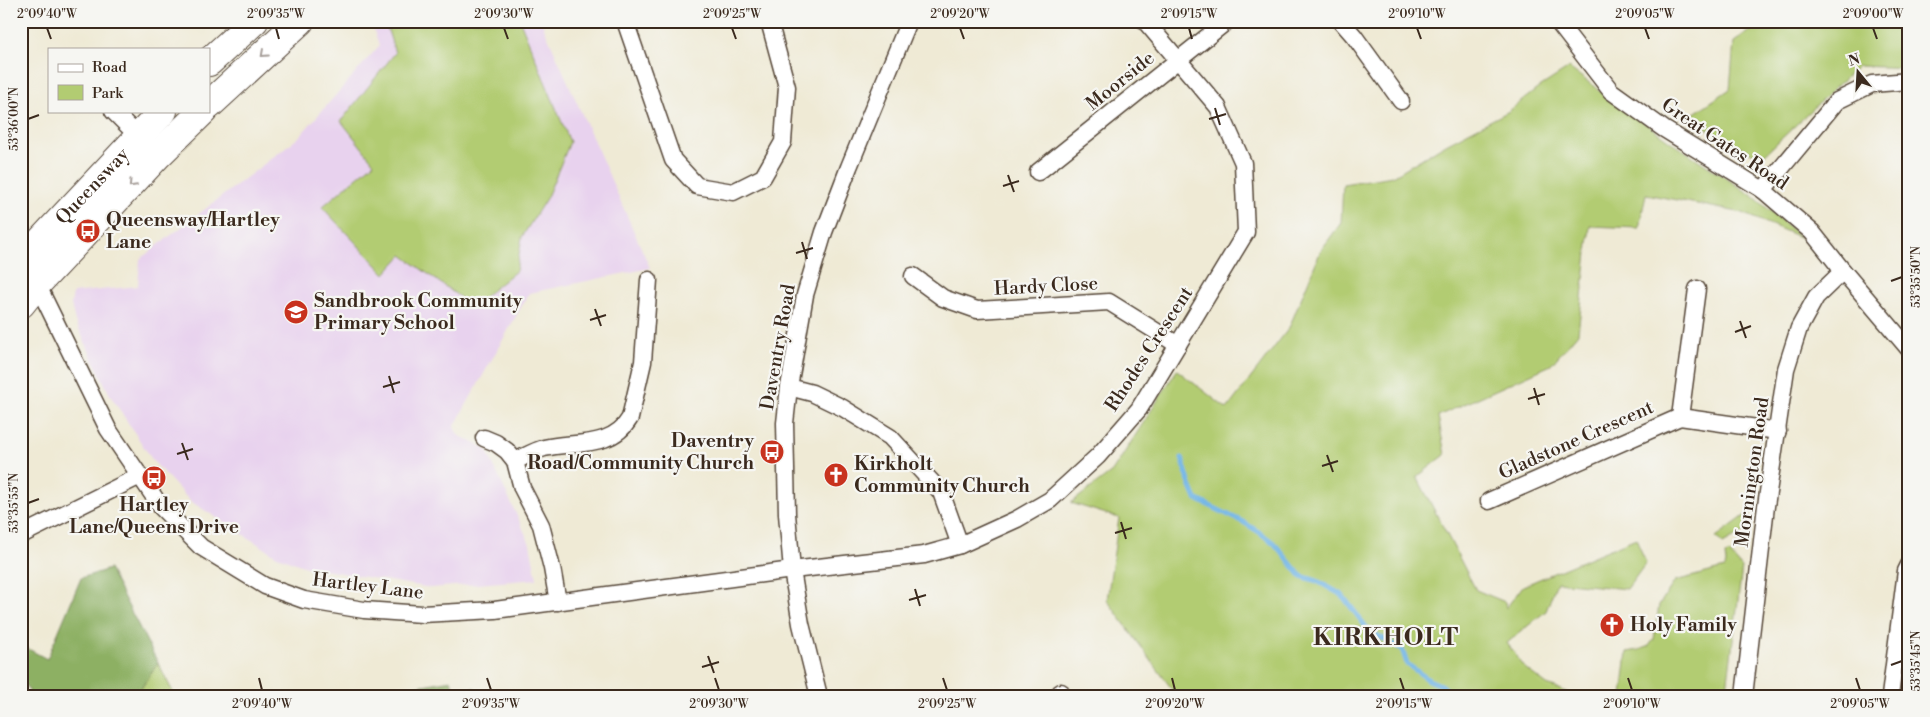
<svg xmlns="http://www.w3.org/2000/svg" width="1930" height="717" viewBox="0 0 1930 717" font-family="'Libre Bodoni',serif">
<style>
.built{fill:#e8d2ee}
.green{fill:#b2cc72;stroke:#767b48}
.forest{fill:#8db064;stroke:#646d41}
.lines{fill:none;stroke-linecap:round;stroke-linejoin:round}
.stream{stroke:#71b5e7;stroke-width:5}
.street-casing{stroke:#564739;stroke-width:19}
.highway-casing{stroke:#564739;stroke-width:30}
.street{stroke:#fff;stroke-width:16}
.highway{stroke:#fff;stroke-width:28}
.oneway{stroke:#a79f9a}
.ticks{fill:none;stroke:#3b2a1e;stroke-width:2}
.labels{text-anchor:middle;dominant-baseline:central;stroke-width:4.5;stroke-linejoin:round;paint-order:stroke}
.street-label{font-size:19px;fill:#3b2a1e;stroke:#f6f6f2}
.poi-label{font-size:19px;font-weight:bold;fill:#3b2a1e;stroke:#f6f6f2;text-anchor:start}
.district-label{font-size:24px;font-weight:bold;letter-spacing:1px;fill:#3b2a1e;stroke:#f6f6f2}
.neatline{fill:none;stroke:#3b2a1e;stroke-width:2}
.ticks-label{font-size:12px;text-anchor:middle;fill:#3b2a1e}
</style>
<rect width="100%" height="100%" fill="#f6f6f2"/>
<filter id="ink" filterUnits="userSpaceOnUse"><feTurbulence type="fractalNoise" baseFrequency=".02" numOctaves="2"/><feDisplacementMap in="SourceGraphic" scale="10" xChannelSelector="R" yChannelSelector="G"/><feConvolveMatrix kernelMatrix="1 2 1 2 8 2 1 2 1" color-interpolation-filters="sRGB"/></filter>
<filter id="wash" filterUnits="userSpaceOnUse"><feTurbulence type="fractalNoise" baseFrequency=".0096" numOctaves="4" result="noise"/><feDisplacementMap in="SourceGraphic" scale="20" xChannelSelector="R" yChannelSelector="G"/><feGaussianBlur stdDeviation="1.12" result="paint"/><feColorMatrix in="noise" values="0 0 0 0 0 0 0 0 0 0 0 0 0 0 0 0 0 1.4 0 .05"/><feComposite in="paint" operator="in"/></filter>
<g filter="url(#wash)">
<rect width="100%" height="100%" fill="#efead5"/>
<polygon class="built" points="371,21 541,21 650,268 529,293 454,427 458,435 486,449 530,544 537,579 431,588 306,567 277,556 190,501 153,461 110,395 75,321 71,304 73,293 138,286 140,259 298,138 379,46"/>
<g class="green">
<polygon points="385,21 520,21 570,142 547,197 522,237 516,271 486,295 476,309 402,255 385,274 322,207 374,163 341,121 395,53"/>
<polygon points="1765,21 1909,21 1909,68 1858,66 1761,158 1687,118 1730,89 1734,42"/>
<polygon points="1569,68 1671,142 1753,196 1802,238 1743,213 1646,194 1639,228 1590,226 1578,333 1551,365 1438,416 1445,455 1417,477 1476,590 1505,602 1506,608 1523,586 1636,538 1646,563 1627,589 1557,582 1546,611 1507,643 1525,668 1547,685 1578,696 1177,696 1107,600 1119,518 1071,503 1112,472 1177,370 1227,409 1289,328 1321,250 1341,223 1343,184 1393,176 1446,144 1509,111 1541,86"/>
<polygon points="1750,512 1747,530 1723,544 1716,537"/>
<polygon points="1729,553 1742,568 1727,689 1715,696 1622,696 1627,652 1639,650 1649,646 1654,639 1659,605 1675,581 1725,568 1726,563 1725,556"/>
<polygon points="158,663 175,696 136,696"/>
</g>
<g class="forest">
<polygon points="109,569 158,663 136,696 32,696 21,678 21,645 47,659 81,578"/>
<polygon points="451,680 454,690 475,688 476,696 362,696"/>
</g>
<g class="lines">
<polyline class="stream" points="1182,458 1190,485 1196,499 1243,522 1259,532 1274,543 1301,576 1317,581 1342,595 1369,631 1402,649 1407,664 1429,680 1443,686 1454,696"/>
</g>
</g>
<g filter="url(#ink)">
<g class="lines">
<defs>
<g id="street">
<polyline points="625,21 673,160 697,186 733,192 763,177 783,142 787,87 769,21"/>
<polyline points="1341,21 1354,36 1401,101"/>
<polyline points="1557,21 1611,91 1664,129 1763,190 1812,232 1843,271 1909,349"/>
<polyline points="113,111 145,143"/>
<polyline points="1038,172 1227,21"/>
<polyline points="1763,190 1837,101 1872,84 1909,81"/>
<polyline points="913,276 943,298 977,310 1109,302 1178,345"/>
<polyline points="37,284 108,429 161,507 201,547 265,586 304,600 364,610 422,614 495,610 792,570 924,555 960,545 1017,519 1050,500 1098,456 1139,409 1246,232 1243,163 1218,107 1145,21"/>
<polyline points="789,387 812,393 843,408 890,437 941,492 960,545"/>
<polyline points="1680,417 1778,431"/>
<polyline points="484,438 496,443 507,451 515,461 522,488 541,525 552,568 558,602"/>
<path d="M 515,461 C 524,457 534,451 544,448 C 574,441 612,449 630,418 L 643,362 L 649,280"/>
<polyline points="1489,501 1680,417 1697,289"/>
<polyline points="21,535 140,476"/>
<polyline points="819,696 801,624 792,570 787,514 785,423 789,387 805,295 824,232 849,167 909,21"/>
<polyline points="1057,696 1061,692"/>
<polyline points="1744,696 1766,506 1786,369 1799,328 1816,297 1843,271"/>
<polyline points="1890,696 1906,571 1909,565"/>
</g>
<g id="highway">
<polyline points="209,62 254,21"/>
<polyline points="209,105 300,21"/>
<path id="s1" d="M 21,262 L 163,111"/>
<polyline points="21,304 37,284 158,155 203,111"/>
</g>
</defs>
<use href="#street" class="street-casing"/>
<use href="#highway" class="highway-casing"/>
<use href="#street" class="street"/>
<use href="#highway" class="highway"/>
</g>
<defs><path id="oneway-chevron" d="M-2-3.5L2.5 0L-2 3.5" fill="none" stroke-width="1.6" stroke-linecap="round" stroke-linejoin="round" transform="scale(1.25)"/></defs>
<g class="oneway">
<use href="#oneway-chevron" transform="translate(264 54) rotate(138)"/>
<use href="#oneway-chevron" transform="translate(132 184) rotate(133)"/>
</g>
</g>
<path class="ticks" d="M 47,28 L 51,39M 276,28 L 279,39M 504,28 L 508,39M 732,28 L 736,39M 960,28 L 964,39M 1189,28 L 1192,39M 1417,28 L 1421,39M 1645,28 L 1649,39M 1873,28 L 1877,39M 1215,108 L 1220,125M 28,119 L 39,115M 1209,119 L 1226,114M 1008,175 L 1014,192M 1003,186 L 1019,181M 802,242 L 807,259M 796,253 L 813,248M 1891,281 L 1902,277M 595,309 L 601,326M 590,320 L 606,315M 1740,321 L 1746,338M 1735,332 L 1751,326M 389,376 L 394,393M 383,387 L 400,382M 1534,388 L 1539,405M 1528,399 L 1545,394M 182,443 L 188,460M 177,454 L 193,449M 1327,455 L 1333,472M 1322,466 L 1338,461M 28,503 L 39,499M 1121,522 L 1126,539M 1115,533 L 1132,528M 915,589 L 920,606M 909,600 L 926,595M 708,656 L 714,673M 1891,665 L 1902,661M 702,667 L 719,662M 259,678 L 262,690M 487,678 L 491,690M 715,678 L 719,690M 943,678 L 947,690M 1172,678 L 1175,690M 1400,678 L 1404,690M 1628,678 L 1632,690M 1856,678 L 1860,690"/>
<defs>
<symbol id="bus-disc" viewBox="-11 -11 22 22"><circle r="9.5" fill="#c8321e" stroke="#f6f6f2"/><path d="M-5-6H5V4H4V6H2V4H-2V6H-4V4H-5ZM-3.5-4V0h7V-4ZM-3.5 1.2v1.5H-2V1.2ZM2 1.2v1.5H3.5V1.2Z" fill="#fff"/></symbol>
<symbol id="school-disc" viewBox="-11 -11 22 22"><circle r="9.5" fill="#c8321e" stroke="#f6f6f2"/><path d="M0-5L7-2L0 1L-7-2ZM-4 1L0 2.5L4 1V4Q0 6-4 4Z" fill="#fff"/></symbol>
<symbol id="church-disc" viewBox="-11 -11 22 22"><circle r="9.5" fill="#c8321e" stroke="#f6f6f2"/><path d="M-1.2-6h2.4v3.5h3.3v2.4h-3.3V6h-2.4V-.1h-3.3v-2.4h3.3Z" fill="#fff"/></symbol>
</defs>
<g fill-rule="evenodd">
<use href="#bus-disc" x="74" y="217" width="28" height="28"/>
<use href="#school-disc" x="282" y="298" width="28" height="28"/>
<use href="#bus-disc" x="758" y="438" width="28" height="28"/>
<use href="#church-disc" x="822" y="461" width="28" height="28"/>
<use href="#bus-disc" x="140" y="464" width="28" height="28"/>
<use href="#church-disc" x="1598" y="611" width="28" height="28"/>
</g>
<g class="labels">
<g class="street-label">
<text transform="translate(1120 81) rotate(-39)">Moorside</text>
<text transform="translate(1725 144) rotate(34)">Great Gates Road</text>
<text stroke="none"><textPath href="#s1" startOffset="104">Queensway</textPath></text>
<text transform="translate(1046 286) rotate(-3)">Hardy Close</text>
<text transform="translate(778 347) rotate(-80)">Daventry Road</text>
<text transform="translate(1149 349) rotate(-57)">Rhodes Crescent</text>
<text transform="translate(1576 440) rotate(-24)">Gladstone Crescent</text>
<text transform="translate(1752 472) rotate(-82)">Mornington Road</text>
<text transform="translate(368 586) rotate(7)">Hartley Lane</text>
</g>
<g class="poi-label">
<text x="106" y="220">Queensway/Hartley<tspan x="106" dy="22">Lane</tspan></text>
<text x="314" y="301">Sandbrook Community<tspan x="314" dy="22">Primary School</tspan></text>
<text x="754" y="441" text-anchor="end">Daventry<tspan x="754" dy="22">Road/Community Church</tspan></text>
<text x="854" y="464">Kirkholt<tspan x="854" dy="22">Community Church</tspan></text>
<text x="154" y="505" text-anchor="middle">Hartley<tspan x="154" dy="22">Lane/Queens Drive</tspan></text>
<text x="1630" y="625">Holy Family</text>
</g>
<g class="district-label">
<text x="1386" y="638">KIRKHOLT</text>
</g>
</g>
<rect width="1930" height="717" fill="none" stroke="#f6f6f2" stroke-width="55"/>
<rect x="48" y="48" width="162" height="65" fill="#f6f6f2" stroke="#aba49d"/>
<rect x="58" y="64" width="25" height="8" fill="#ffffff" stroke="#aba49d"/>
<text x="92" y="72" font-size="15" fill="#3b2a1e">Road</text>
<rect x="58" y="85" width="25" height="15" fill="#b2cc72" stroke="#aba49d"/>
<text x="92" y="98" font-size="15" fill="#3b2a1e">Park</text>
<g transform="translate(1858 72) rotate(342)" stroke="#f6f6f2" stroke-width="4" paint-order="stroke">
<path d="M0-4L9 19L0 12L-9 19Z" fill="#3b2a1e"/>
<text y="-8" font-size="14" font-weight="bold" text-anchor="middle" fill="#3b2a1e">N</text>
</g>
<rect x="28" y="28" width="1874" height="662" class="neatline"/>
<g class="ticks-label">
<text x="47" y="18">2°09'40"W</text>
<text x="276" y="18">2°09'35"W</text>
<text x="504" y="18">2°09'30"W</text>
<text x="732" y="18">2°09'25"W</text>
<text x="960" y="18">2°09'20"W</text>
<text x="1189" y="18">2°09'15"W</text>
<text x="1417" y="18">2°09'10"W</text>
<text x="1645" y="18">2°09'05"W</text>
<text x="1873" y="18">2°09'00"W</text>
<text transform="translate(14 119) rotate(-90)" y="4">53°36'00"N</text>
<text transform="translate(1916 277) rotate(-90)" y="4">53°35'50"N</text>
<text transform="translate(14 503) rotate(-90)" y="4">53°35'55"N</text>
<text transform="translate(1916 661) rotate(-90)" y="4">53°35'45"N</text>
<text x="262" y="708">2°09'40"W</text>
<text x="491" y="708">2°09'35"W</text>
<text x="719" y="708">2°09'30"W</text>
<text x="947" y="708">2°09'25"W</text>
<text x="1175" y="708">2°09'20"W</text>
<text x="1404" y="708">2°09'15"W</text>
<text x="1632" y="708">2°09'10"W</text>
<text x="1860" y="708">2°09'05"W</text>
</g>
</svg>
